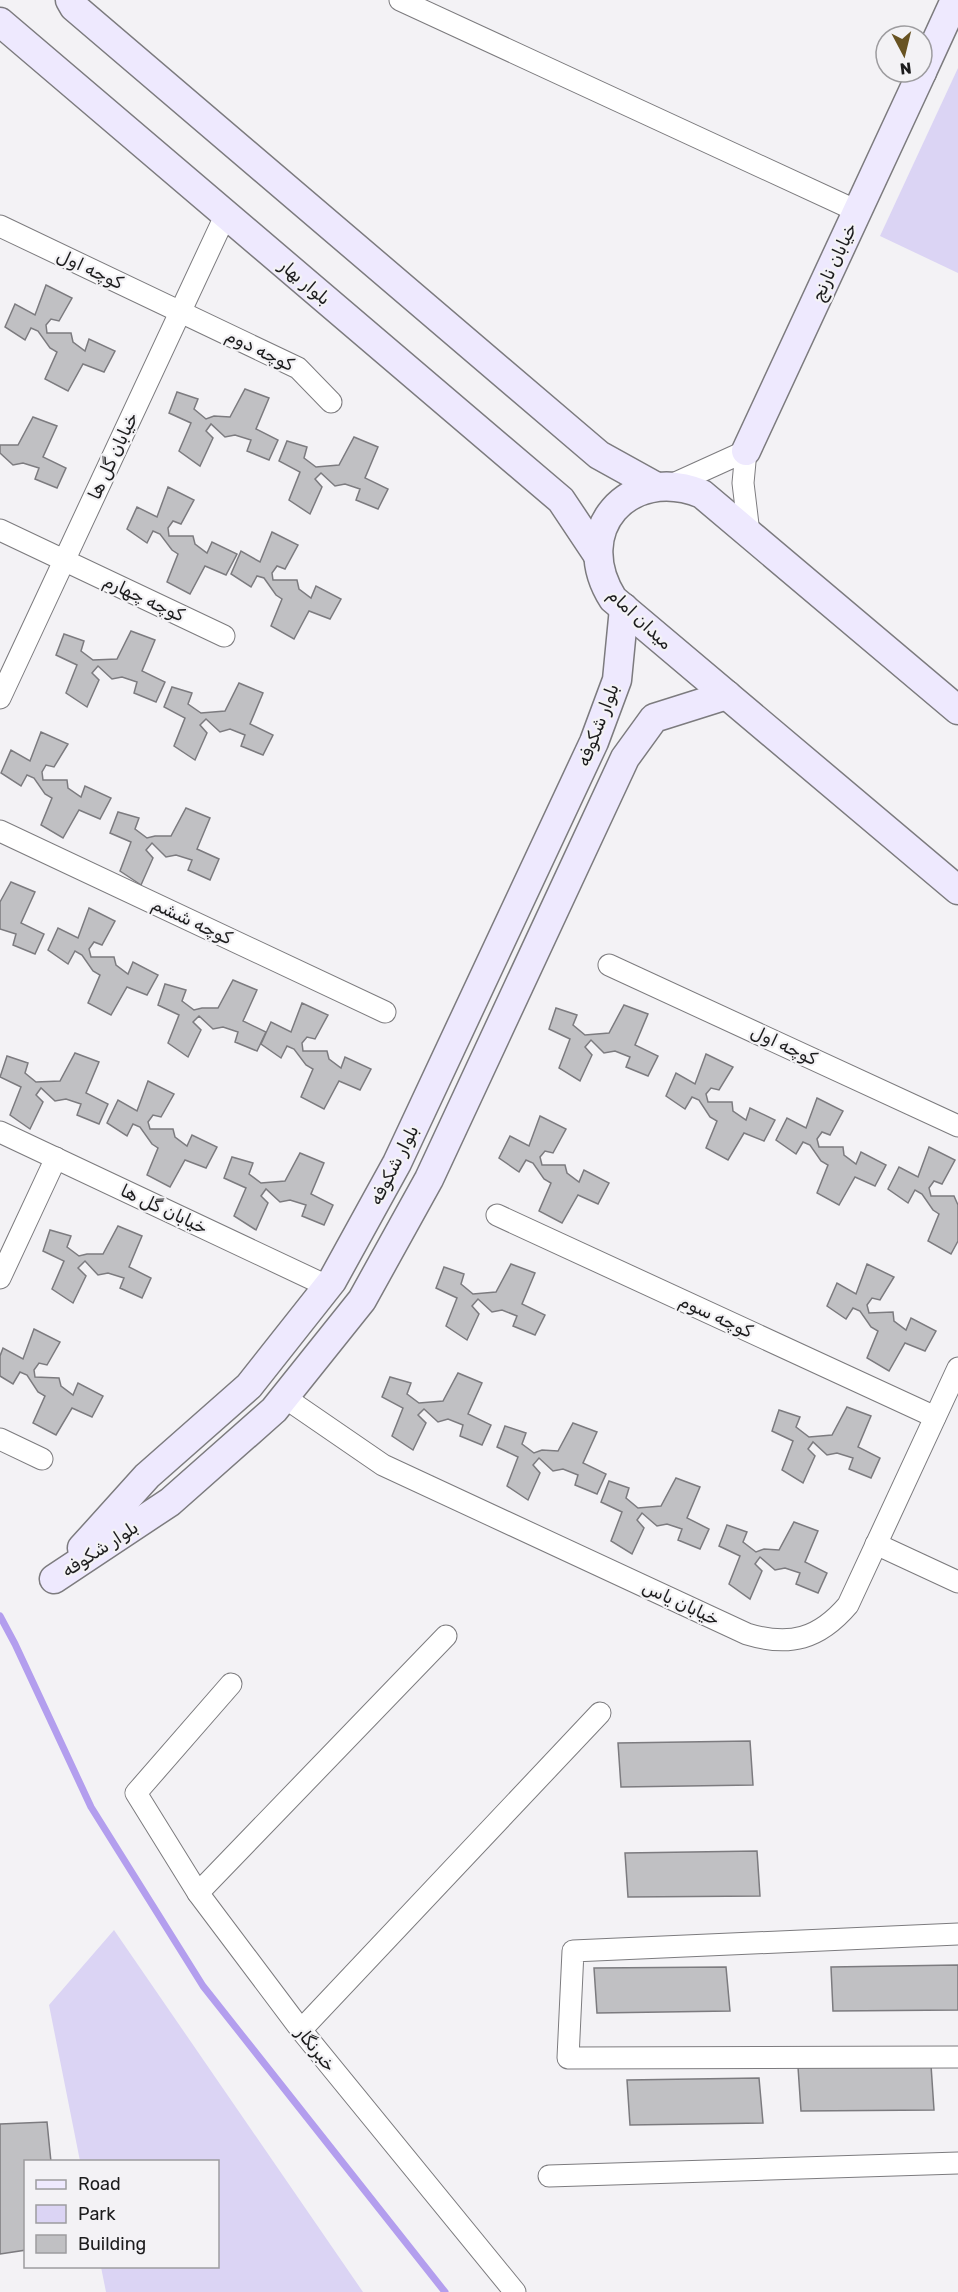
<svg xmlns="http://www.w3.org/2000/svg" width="958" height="2292" viewBox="0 0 958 2292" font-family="Rubik,'Noto Sans Arabic',sans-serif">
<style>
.green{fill:#dbd4f4}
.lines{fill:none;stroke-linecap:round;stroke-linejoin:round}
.stream{stroke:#b39eee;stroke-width:7}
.building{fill:#c0c0c3;stroke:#7c7b7f;stroke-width:1.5}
.street-casing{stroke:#7c7b7e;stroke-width:23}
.secondary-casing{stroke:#7c7b7e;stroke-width:31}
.street{stroke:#fff;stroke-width:21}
.secondary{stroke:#eee9fe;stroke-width:28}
.labels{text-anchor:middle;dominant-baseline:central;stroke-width:4.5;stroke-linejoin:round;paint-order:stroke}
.street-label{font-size:18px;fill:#1c1c1d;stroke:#f3f2f5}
</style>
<rect width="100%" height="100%" fill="#f3f2f5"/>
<g class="green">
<polygon points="958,68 958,273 880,236"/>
<polygon points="114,1930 363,2292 106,2292 101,2267 218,2266 218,2162 80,2161 49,2005"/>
</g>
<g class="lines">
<polyline class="stream" points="0,1616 15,1644 91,1807 203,1986 445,2292"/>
</g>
<g class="building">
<polygon points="46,285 72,298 59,321 51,319 46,325 47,333 71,333 73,342 85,351 89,339 115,351 104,372 83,364 68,391 45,379 57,352 50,348 38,331 31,328 25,340 5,327 15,304 35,315"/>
<polygon points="245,389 269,398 256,429 278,440 269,460 247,451 251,440 235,435 225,437 211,424 206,431 213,438 200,466 179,451 191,423 169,413 177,392 198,399 194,409 206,419 214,416 230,417"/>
<polygon points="33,417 57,426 43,457 66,468 57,488 35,479 39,468 23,463 13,465 0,453 0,445 18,445"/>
<polygon points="354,437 378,447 365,478 388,489 378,509 356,500 360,489 345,484 335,486 321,473 315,479 322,487 310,514 289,500 300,472 279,461 287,441 307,447 304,458 316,467 339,465"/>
<polygon points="168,487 194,500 181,524 173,521 168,528 169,536 193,536 195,544 207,553 212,542 237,554 226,575 205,566 190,594 167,582 178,554 172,550 160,534 153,531 147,543 127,529 137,507 157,517"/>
<polygon points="272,532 298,545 285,569 277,566 272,573 273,580 297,580 299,589 311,598 316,586 341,599 330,619 309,611 294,639 271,626 282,599 276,595 264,578 257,576 251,587 231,574 241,551 260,562"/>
<polygon points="131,631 155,640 142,671 165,682 156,702 134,693 137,682 122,677 112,679 98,666 92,673 99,680 87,707 66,693 77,665 56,655 64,634 84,641 81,651 93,660 117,659"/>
<polygon points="239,683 263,693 250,724 273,735 263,755 241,746 245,735 230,729 220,732 206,719 200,725 207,733 195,760 174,746 185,718 164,707 172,687 192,693 188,704 201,713 225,711"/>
<polygon points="41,732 68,744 54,767 46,765 42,772 43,780 67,780 68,788 81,797 85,786 111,798 100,819 79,810 63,838 41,825 52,798 45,794 34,778 27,775 21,786 1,773 11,750 30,761"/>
<polygon points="186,808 210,818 197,849 219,859 210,880 188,870 192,860 176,855 166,857 152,843 146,850 153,858 141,885 120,871 131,842 110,833 118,812 139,818 135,829 147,838 155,836 171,836"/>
<polygon points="11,882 35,892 21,923 44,934 35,954 13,945 16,934 0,929 0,902"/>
<polygon points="89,908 115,921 102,945 94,942 89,949 91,957 114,957 116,965 128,974 133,962 158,975 147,995 127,987 111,1015 88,1003 100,975 93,971 82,955 75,951 68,964 48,950 58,928 78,938"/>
<polygon points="233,980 257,990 243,1021 266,1032 257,1051 235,1042 238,1032 223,1027 213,1029 199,1016 193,1022 201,1030 188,1057 168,1043 179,1015 158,1005 165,984 186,990 182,1001 194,1010 202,1008 218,1008"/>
<polygon points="302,1003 328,1015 315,1039 307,1037 302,1043 303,1051 327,1051 329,1059 341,1068 345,1057 371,1069 360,1090 339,1081 324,1109 301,1097 313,1069 306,1065 294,1049 287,1046 281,1058 261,1044 271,1022 291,1032"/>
<polygon points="624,1005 648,1014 635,1045 658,1056 648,1076 626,1067 630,1057 615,1051 604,1053 591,1040 585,1047 592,1055 580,1081 559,1068 570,1039 549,1029 556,1008 577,1015 573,1025 585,1035 609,1033"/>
<polygon points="75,1053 99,1062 86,1093 108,1104 99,1124 77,1115 81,1104 66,1099 55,1101 41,1088 36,1095 43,1102 30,1129 10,1115 21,1087 0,1077 7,1056 28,1063 25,1073 36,1082 60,1081"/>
<polygon points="706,1054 733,1067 719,1090 711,1088 706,1094 708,1102 732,1102 733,1111 746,1120 750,1108 775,1120 764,1141 744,1133 728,1160 706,1148 717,1121 710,1117 699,1100 692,1097 685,1109 666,1096 676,1073 695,1084"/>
<polygon points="148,1081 174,1094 161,1117 153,1115 148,1122 150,1129 173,1129 175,1137 187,1146 192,1135 217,1147 206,1168 185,1160 170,1187 147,1175 158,1148 152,1144 140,1127 133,1124 127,1136 107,1123 118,1100 137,1111"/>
<polygon points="817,1098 843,1111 830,1135 822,1132 817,1139 819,1147 843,1147 844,1155 856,1164 861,1152 886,1165 875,1186 855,1177 839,1205 817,1193 828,1165 821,1161 810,1145 803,1142 796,1154 776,1140 787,1118 806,1128"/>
<polygon points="540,1116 566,1129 553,1153 545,1151 540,1157 542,1165 565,1165 567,1173 579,1182 584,1170 609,1183 598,1204 578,1195 562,1223 539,1211 551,1183 544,1179 533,1163 526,1160 519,1172 499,1158 510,1136 529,1146"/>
<polygon points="929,1147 955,1160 942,1184 934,1181 929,1188 931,1196 954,1196 958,1205 958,1241 951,1254 928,1241 939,1214 933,1210 922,1194 915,1190 908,1203 888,1189 899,1167 918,1177"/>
<polygon points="300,1153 324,1163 311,1194 333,1205 324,1225 302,1216 306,1205 290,1200 280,1202 266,1189 261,1196 268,1203 256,1230 234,1216 246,1188 224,1178 232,1157 253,1163 249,1174 261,1183 285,1181"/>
<polygon points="118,1226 142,1236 129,1267 151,1278 142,1298 120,1288 124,1278 108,1273 98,1275 85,1261 78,1268 86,1276 73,1303 52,1289 64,1261 43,1251 50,1230 71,1236 67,1247 79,1256 87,1254 103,1254"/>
<polygon points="511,1264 535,1273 522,1304 545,1315 535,1335 513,1326 517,1316 502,1310 492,1312 478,1299 472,1306 479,1314 467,1340 446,1326 457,1298 436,1288 444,1267 464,1274 461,1284 473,1294 496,1292"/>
<polygon points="867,1264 894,1277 880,1300 872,1298 867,1305 869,1313 893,1312 894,1321 906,1330 911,1318 936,1331 925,1351 905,1343 889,1371 867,1358 878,1331 871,1327 860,1311 853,1308 846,1319 827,1306 837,1283 856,1294"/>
<polygon points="34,1329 60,1342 47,1365 39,1363 34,1370 35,1377 59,1378 61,1386 73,1395 78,1383 103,1396 92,1417 72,1408 56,1435 33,1423 45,1396 38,1392 27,1375 20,1372 13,1384 0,1376 0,1356 3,1348 23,1359"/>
<polygon points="458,1373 482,1383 468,1414 491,1425 482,1445 460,1436 463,1425 448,1419 438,1422 424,1409 418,1415 426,1423 413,1450 392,1436 403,1408 382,1397 390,1377 411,1383 407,1394 419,1403 443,1401"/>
<polygon points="847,1407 871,1416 858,1447 880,1458 871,1478 849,1469 853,1458 837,1453 827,1455 813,1442 808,1449 815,1456 803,1483 782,1470 793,1441 772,1431 779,1410 800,1417 796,1427 809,1437 832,1435"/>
<polygon points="573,1423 597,1432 583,1463 606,1474 597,1494 575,1485 578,1475 563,1469 553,1471 539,1458 533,1465 540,1473 528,1500 507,1486 518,1457 497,1447 505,1426 526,1433 522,1444 534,1453 542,1450 558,1451"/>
<polygon points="676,1478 700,1487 687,1518 709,1529 700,1549 678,1540 682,1529 667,1524 657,1526 642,1513 637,1520 644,1528 632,1554 611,1541 622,1512 601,1502 609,1481 629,1488 626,1498 638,1508 661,1506"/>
<polygon points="794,1522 818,1531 805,1562 827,1573 818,1593 796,1584 800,1573 785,1568 775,1570 760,1557 755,1564 762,1571 750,1599 729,1584 740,1556 719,1546 727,1525 747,1532 743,1542 756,1552 764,1549 779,1550"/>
<polygon points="750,1741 753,1785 621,1787 618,1743"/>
<polygon points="757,1851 760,1896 628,1897 625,1853"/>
<polygon points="958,1965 958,2010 833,2011 831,1967"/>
<polygon points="726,1967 730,2011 597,2013 594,1968"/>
<polygon points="931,2065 934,2110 801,2111 798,2067"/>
<polygon points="759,2078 763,2123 630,2125 627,2080"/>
<polygon points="47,2122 51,2162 26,2162 26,2250 0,2254 0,2124"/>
</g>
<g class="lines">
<defs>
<g id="street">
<polyline points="400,0 857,211"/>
<polyline points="0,226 298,368 331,402"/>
<polyline points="671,485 746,451 743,483 749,533"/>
<polyline points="0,530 224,636"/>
<polyline points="0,698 226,214"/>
<polyline points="0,831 385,1012"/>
<polyline points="609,965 958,1126"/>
<polyline points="0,1132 327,1286"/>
<polyline points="497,1215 935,1417"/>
<polyline points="0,1278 56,1158"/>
<path d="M 284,1397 L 383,1465 L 747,1634 C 790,1647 819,1639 848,1605 L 958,1368"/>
<polyline points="0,1439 42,1459"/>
<polyline points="876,1544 958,1582"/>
<polyline points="231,1684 136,1793 198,1893 301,2030 515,2292"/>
<polyline points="198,1893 446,1636"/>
<polyline points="958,1934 573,1951 568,2058 958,2057"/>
<polyline points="301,2030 600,1713"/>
<polyline points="549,2176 958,2163"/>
</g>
<g id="secondary">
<polyline points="70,0 74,7 599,455 655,486"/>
<polyline points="0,22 561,500 597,554"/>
<polyline points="922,72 955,0"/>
<polyline points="746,451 922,72"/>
<path d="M 958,710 L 702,494 C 628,464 570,531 613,599 L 958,890"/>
<polyline points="82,1548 147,1476 249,1386 332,1281 397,1163 594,742 617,680 624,608"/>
<polyline points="54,1579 170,1502 274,1410 362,1300 429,1179 625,758 654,718 727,695"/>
</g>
</defs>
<use href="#street" class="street-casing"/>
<use href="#secondary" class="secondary-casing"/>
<use href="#street" class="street"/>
<use href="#secondary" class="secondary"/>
</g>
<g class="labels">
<g class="street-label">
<text transform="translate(834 262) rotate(-65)">خیابان نارنج</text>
<text transform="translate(90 269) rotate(25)">کوچه اول</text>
<text transform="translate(305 282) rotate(40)">بلوار بهار</text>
<text transform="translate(260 350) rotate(26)">کوچه دوم</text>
<text transform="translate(113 456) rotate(-65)">خیابان گل ها</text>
<text transform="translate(144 598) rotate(25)">کوچه چهارم</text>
<text transform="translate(640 619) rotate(43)">میدان امام</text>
<text transform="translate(598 725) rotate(-69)">بلوار شکوفه</text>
<text transform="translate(192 921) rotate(25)">کوچه ششم</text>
<text transform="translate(784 1045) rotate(25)">کوچه اول</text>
<text transform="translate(394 1165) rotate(-63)">بلوار شکوفه</text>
<text transform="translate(164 1209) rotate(25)">خیابان گل ها</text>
<text transform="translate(716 1316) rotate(25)">کوچه سوم</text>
<text transform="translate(100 1549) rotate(-33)">بلوار شکوفه</text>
<text transform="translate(681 1603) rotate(25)">خیابان یاس</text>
<text transform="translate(316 2049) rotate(51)">خبرنگار</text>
</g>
</g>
<rect x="24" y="2160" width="195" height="108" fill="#f3f2f5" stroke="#9d9c9f" stroke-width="1.5"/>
<rect x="36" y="2180" width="30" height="9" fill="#eee9fe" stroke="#9d9c9f" stroke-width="1.5"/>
<text x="78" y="2190" font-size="18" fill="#1c1c1d">Road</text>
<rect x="36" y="2205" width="30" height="18" fill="#dbd4f4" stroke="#9d9c9f" stroke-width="1.5"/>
<text x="78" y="2220" font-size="18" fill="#1c1c1d">Park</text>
<rect x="36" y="2235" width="30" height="18" fill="#c0c0c3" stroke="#9d9c9f" stroke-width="1.5"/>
<text x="78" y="2250" font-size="18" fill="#1c1c1d">Building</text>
<g transform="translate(904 54) rotate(173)"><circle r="28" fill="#f3f2f5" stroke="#9d9c9f" stroke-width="1.5"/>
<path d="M0-4.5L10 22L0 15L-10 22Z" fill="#685322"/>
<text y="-9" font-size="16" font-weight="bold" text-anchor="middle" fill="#1c1c1d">N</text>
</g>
</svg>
